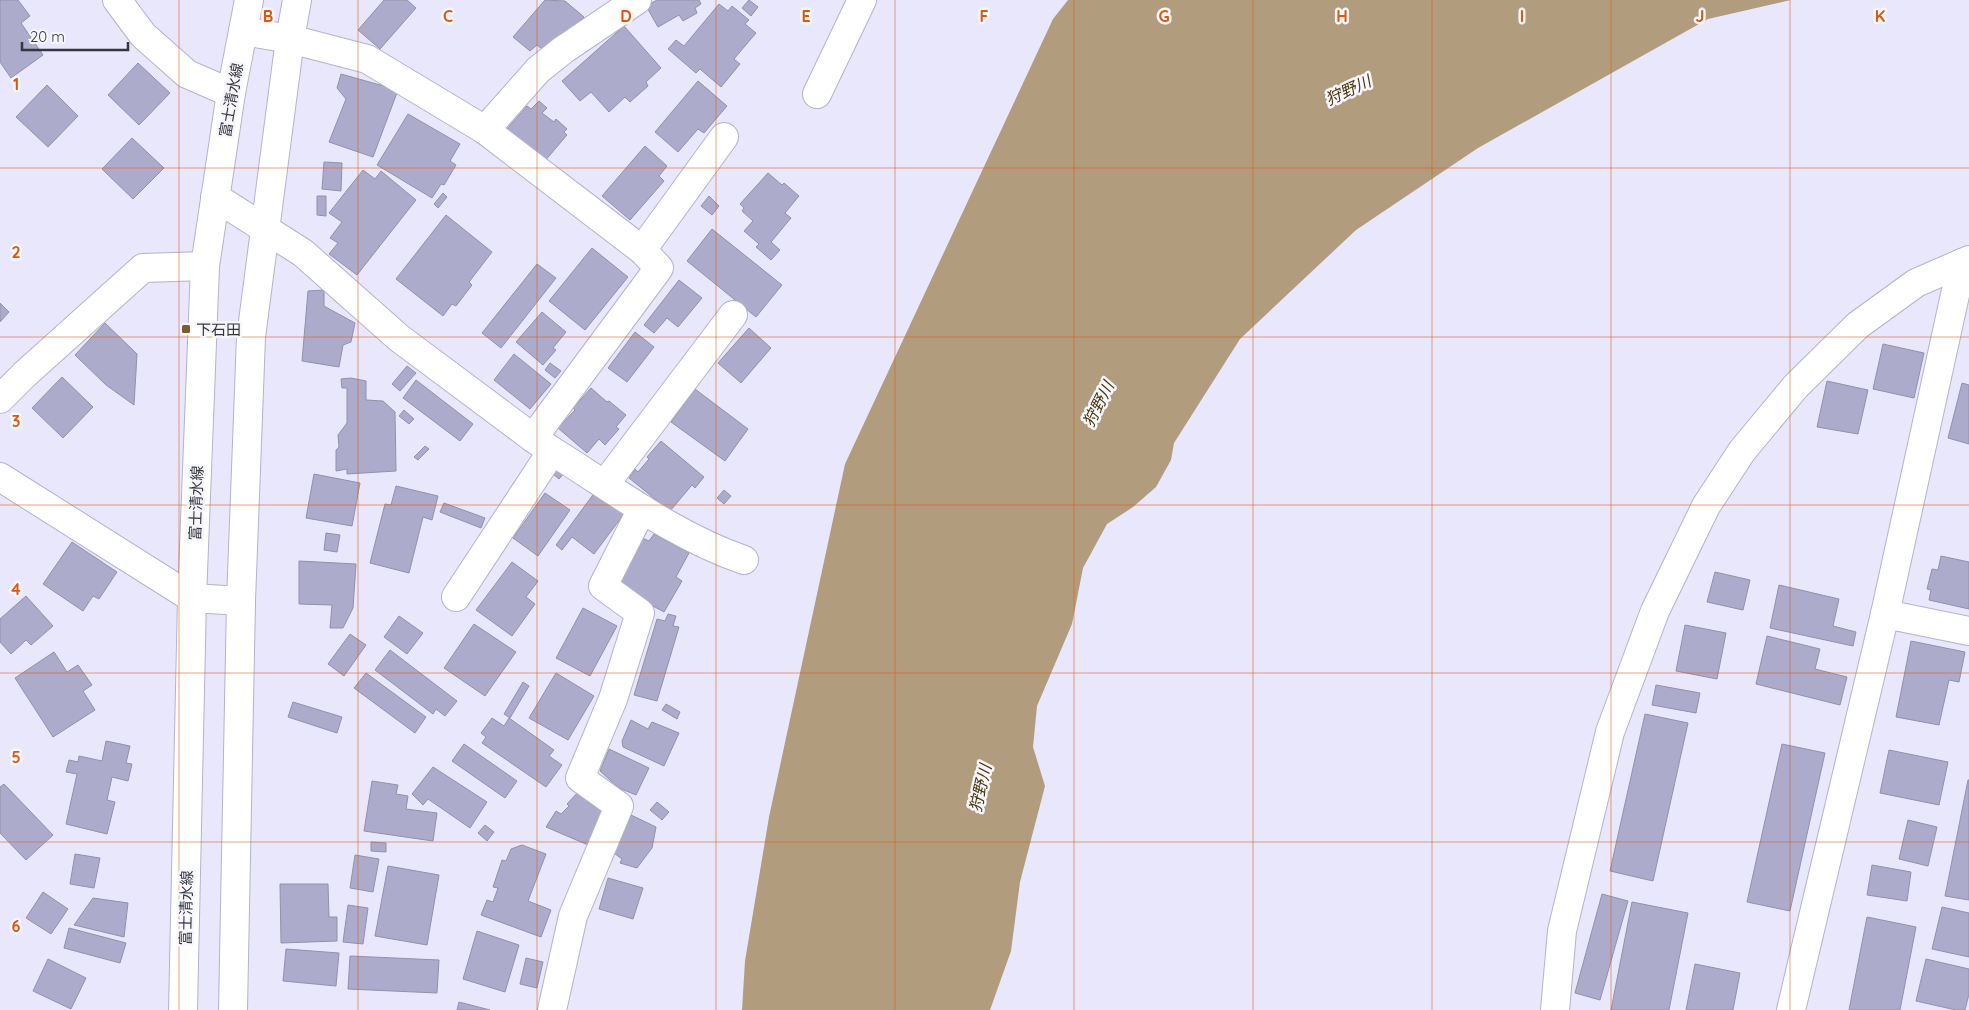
<svg xmlns="http://www.w3.org/2000/svg" width="1969" height="1010" viewBox="0 0 1969 1010" font-family="Quicksand,'Noto Sans JP',sans-serif">
<style>
.water{fill:#b19c7e}
.building{fill:#acabcc;stroke:#9291a9}
.lines{fill:none;stroke-linecap:round;stroke-linejoin:round}
.minor-casing{stroke:#b4b3cc;stroke-width:30}
.tertiary-casing{stroke:#b4b3cc;stroke-width:30}
.secondary-casing{stroke:#b4b3cc;stroke-width:30}
.minor{stroke:#fff;stroke-width:28}
.tertiary{stroke:#fff;stroke-width:28}
.secondary{stroke:#fff;stroke-width:28}
.grid{fill:none;stroke:#df570f;stroke-width:1;stroke-opacity:0.55}
.poi-dot{fill:#7a5e31;stroke:#f6f6fb;stroke-width:2}
.labels{text-anchor:middle;dominant-baseline:central;stroke-width:5;stroke-linejoin:round;paint-order:stroke}
.street-label{font-size:15px;fill:#363640;stroke:#f6f6fb}
.poi-label{font-size:15px;fill:#363640;stroke:#f6f6fb;text-anchor:start}
.water-label{font-size:16px;font-style:italic;fill:#4a340c;stroke:#f6f6fb}
.grid-label{font-size:16px;text-anchor:middle;font-weight:bold;fill:#df570f;stroke:#f6f6fb;stroke-width:5;stroke-linejoin:round;paint-order:stroke}
</style>
<rect width="100%" height="100%" fill="#e8e7fc"/>
<polygon class="water" points="1068,0 1791,0 1708,19 1478,148 1356,230 1240,339 1174,443 1171,460 1156,487 1133,507 1107,524 1083,568 1072,624 1037,706 1033,747 1045,786 1020,882 1011,951 990,1010 742,1010 745,961 769,817 845,464 1053,19"/>
<g class="building">
<polygon points="0,0 18,0 30,16 21,23 43,55 11,78 0,62"/>
<polygon points="384,0 407,0 416,8 380,49 358,30"/>
<polygon points="545,0 565,1 584,17 570,31 542,49 537,45 530,51 513,37"/>
<polygon points="657,0 699,0 701,4 695,8 697,13 683,21 679,15 658,27 646,6"/>
<polygon points="749,0 758,7 751,16 742,8"/>
<polygon points="719,4 728,11 732,6 749,20 745,24 756,33 734,59 740,64 721,87 700,69 696,73 668,49 676,40 684,46"/>
<polygon points="624,26 661,68 646,82 648,86 630,102 625,97 609,112 591,92 580,101 562,81"/>
<polygon points="138,63 170,93 139,125 108,95"/>
<polygon points="341,74 398,90 373,157 329,142 346,99 337,88"/>
<polygon points="698,81 727,106 704,133 698,129 678,152 655,132"/>
<polygon points="47,85 78,116 48,147 16,117"/>
<polygon points="539,101 547,108 542,113 554,122 556,119 567,129 564,132 567,135 544,162 506,130 527,106 531,109"/>
<polygon points="408,114 460,144 450,161 456,165 444,185 441,184 432,198 377,165"/>
<polygon points="132,138 164,168 133,199 102,169"/>
<polygon points="645,146 667,166 659,176 664,181 630,220 602,196"/>
<polygon points="324,162 342,163 341,191 322,189"/>
<polygon points="363,170 375,179 381,171 416,200 357,275 329,254 338,243 330,238 342,222 329,213"/>
<polygon points="768,173 782,185 784,183 799,196 785,213 791,218 771,242 780,250 771,260 756,247 759,244 744,231 753,221 742,211 744,208 740,204"/>
<polygon points="443,193 447,197 438,208 434,204"/>
<polygon points="317,196 326,196 326,216 317,215"/>
<polygon points="709,196 719,206 712,215 701,206"/>
<polygon points="446,215 492,252 469,282 472,285 456,306 452,304 443,316 396,279"/>
<polygon points="712,229 782,285 756,317 687,261"/>
<polygon points="592,248 628,277 585,330 549,301"/>
<polygon points="537,264 556,278 501,348 482,333"/>
<polygon points="679,280 702,298 678,327 667,318 654,333 644,325"/>
<polygon points="324,290 324,306 355,323 351,342 343,345 339,367 302,361 308,291"/>
<polygon points="0,303 9,312 0,322"/>
<polygon points="542,312 566,332 553,348 556,350 543,365 516,342"/>
<polygon points="105,323 137,354 134,405 106,385 75,355"/>
<polygon points="749,328 771,348 741,383 718,363"/>
<polygon points="635,332 654,347 627,382 608,368"/>
<polygon points="1883,344 1924,353 1914,398 1873,389"/>
<polygon points="514,354 551,384 530,409 494,380"/>
<polygon points="550,363 561,371 555,378 545,370"/>
<polygon points="407,366 416,373 400,391 392,384"/>
<polygon points="62,377 93,407 63,438 32,408"/>
<polygon points="351,378 366,381 366,400 383,401 395,412 396,471 347,474 347,469 336,471 336,450 339,447 338,435 347,423 347,388 342,388 341,379"/>
<polygon points="416,380 473,424 460,441 403,398"/>
<polygon points="1827,381 1868,390 1858,434 1817,427"/>
<polygon points="1962,383 1969,385 1969,444 1948,438"/>
<polygon points="591,388 607,402 609,401 626,415 616,427 619,429 605,445 599,439 587,453 558,428 575,410 573,408"/>
<polygon points="695,389 748,429 725,461 671,422"/>
<polygon points="404,410 414,419 409,424 399,416"/>
<polygon points="661,441 704,477 695,488 692,485 670,511 629,478 635,469 638,472 649,459 647,457"/>
<polygon points="425,446 429,449 418,460 414,457"/>
<polygon points="559,467 565,472 559,479 553,474"/>
<polygon points="314,474 360,483 352,526 306,518"/>
<polygon points="396,486 438,496 432,520 423,517 409,573 370,563 385,504 391,505"/>
<polygon points="724,490 731,496 724,504 717,498"/>
<polygon points="595,492 624,514 594,554 572,537 562,550 556,545"/>
<polygon points="545,493 570,510 538,556 513,538"/>
<polygon points="444,503 485,518 481,528 440,512"/>
<polygon points="326,533 340,535 337,552 324,550"/>
<polygon points="654,534 689,553 676,577 682,581 664,612 613,584 640,537 649,541"/>
<polygon points="72,542 117,572 99,599 93,596 83,611 43,584"/>
<polygon points="1941,556 1969,562 1969,609 1929,600 1931,590 1927,589 1932,569 1938,570"/>
<polygon points="299,561 356,564 353,608 343,628 330,628 332,605 299,604"/>
<polygon points="512,562 538,581 526,597 535,604 512,636 476,610"/>
<polygon points="1715,572 1750,580 1743,610 1707,602"/>
<polygon points="1779,585 1839,599 1833,626 1856,632 1853,646 1770,628"/>
<polygon points="26,596 53,626 31,645 26,640 11,654 0,642 0,619"/>
<polygon points="583,608 617,626 590,676 556,658"/>
<polygon points="668,614 676,616 673,626 679,627 657,701 634,695 657,619 665,621"/>
<polygon points="399,616 423,633 407,654 384,637"/>
<polygon points="474,624 516,652 485,696 444,668"/>
<polygon points="1685,625 1726,633 1717,679 1676,671"/>
<polygon points="350,634 366,645 344,676 328,664"/>
<polygon points="1767,636 1820,649 1815,669 1847,677 1840,705 1756,684"/>
<polygon points="1911,641 1965,652 1959,682 1949,680 1939,725 1896,717"/>
<polygon points="390,650 457,701 445,716 436,709 433,714 375,670"/>
<polygon points="54,652 67,672 78,665 92,685 83,691 95,710 53,737 15,678"/>
<polygon points="366,673 426,717 415,733 354,688"/>
<polygon points="556,673 594,696 568,740 529,718"/>
<polygon points="523,682 529,686 510,718 504,714"/>
<polygon points="1656,685 1700,693 1696,713 1652,705"/>
<polygon points="293,702 342,717 337,733 288,717"/>
<polygon points="666,704 680,712 677,719 662,710"/>
<polygon points="1645,714 1688,723 1653,881 1610,871"/>
<polygon points="492,718 504,726 509,718 554,750 549,756 562,765 546,787 482,743 486,737 481,733"/>
<polygon points="631,720 648,729 652,722 679,733 664,766 623,747 622,741"/>
<polygon points="106,741 130,746 126,763 132,764 128,781 112,777 107,800 115,802 107,834 66,824 77,774 66,772 69,760 78,762 79,756 102,761"/>
<polygon points="464,744 517,781 505,798 452,761"/>
<polygon points="1782,744 1825,753 1790,911 1747,902"/>
<polygon points="609,749 649,768 636,795 619,788 600,771"/>
<polygon points="1889,750 1948,762 1939,805 1880,793"/>
<polygon points="433,767 487,802 470,828 428,799 423,805 412,794"/>
<polygon points="1968,780 1969,780 1969,900 1945,896"/>
<polygon points="372,781 398,785 396,794 408,796 406,809 437,813 433,841 364,831"/>
<polygon points="4,784 53,835 26,860 0,833 0,787"/>
<polygon points="579,791 589,799 588,802 607,813 588,845 546,827 556,811 561,814 569,806 567,804"/>
<polygon points="657,802 669,812 662,820 650,810"/>
<polygon points="631,815 656,827 652,848 637,868 620,863 622,859 614,853"/>
<polygon points="1908,820 1937,827 1928,866 1899,859"/>
<polygon points="485,825 494,832 487,841 478,833"/>
<polygon points="371,842 386,843 386,852 371,851"/>
<polygon points="522,845 546,854 528,901 551,910 541,937 481,915 487,900 493,902 498,888 493,887 502,860 506,861 511,849"/>
<polygon points="75,854 100,858 94,888 70,884"/>
<polygon points="355,855 379,859 373,892 350,888"/>
<polygon points="1872,865 1911,872 1907,901 1867,895"/>
<polygon points="388,866 439,875 427,945 375,936"/>
<polygon points="608,878 643,888 633,919 599,909"/>
<polygon points="280,884 328,884 329,917 337,917 337,941 281,943"/>
<polygon points="43,892 68,909 51,934 26,918"/>
<polygon points="1602,894 1628,901 1600,1000 1575,993"/>
<polygon points="93,898 128,903 124,937 74,925"/>
<polygon points="1632,902 1688,913 1669,1010 1611,1010"/>
<polygon points="348,905 368,908 363,944 343,942"/>
<polygon points="1942,907 1969,913 1969,957 1932,949"/>
<polygon points="1867,917 1916,927 1900,1010 1849,1010"/>
<polygon points="69,928 126,943 120,963 64,948"/>
<polygon points="477,931 519,945 505,992 463,979"/>
<polygon points="286,949 339,953 336,986 283,981"/>
<polygon points="350,956 439,960 437,993 348,989"/>
<polygon points="526,958 543,962 537,988 520,984"/>
<polygon points="48,959 86,978 71,1009 33,991"/>
<polygon points="1926,959 1969,969 1969,994 1965,1010 1956,1010 1916,1001"/>
<polygon points="1695,964 1740,973 1733,1010 1686,1010"/>
<polygon points="459,1002 490,1010 457,1010"/>
</g>
<g class="lines">
<defs>
<g id="minor">
<polyline points="117,0 143,35 187,74 231,93"/>
<polyline points="243,31 290,39 367,59 485,130 642,250"/>
<polyline points="817,94 862,0"/>
<polyline points="485,130 538,70 563,50 637,0"/>
<polyline points="215,197 303,253 399,338 533,438"/>
<polyline points="0,399 25,374 143,268 205,266"/>
<path d="M 552,451 C 615,490 674,536 744,560"/>
<polyline points="605,484 733,315"/>
<polyline points="456,597 552,451 533,438 659,268 642,250 724,137"/>
<polyline points="1885,614 1969,631"/>
<polyline points="552,1010 573,916 619,806 580,778 613,699 640,613 603,586 642,509"/>
<polyline points="1555,1010 1562,931 1610,732 1655,611 1706,506 1742,451 1796,386 1858,325 1916,283 1969,260"/>
<polyline points="1791,1010 1885,614 1962,263"/>
</g>
<polyline id="tertiary" points="0,477 192,598 241,601"/>
<g id="secondary">
<polyline points="183,1010 192,598 205,266 231,93 249,0"/>
<polyline points="233,1010 241,601 251,337 290,39 297,0"/>
</g>
</defs>
<use href="#minor" class="minor-casing"/>
<use href="#tertiary" class="tertiary-casing"/>
<use href="#secondary" class="secondary-casing"/>
<use href="#minor" class="minor"/>
<use href="#tertiary" class="tertiary"/>
<use href="#secondary" class="secondary"/>
</g>
<path class="grid" d="M 179,0 L 179,1010M 358,0 L 358,1010M 537,0 L 537,1010M 716,0 L 716,1010M 895,0 L 895,1010M 1074,0 L 1074,1010M 1253,0 L 1253,1010M 1432,0 L 1432,1010M 1611,0 L 1611,1010M 1790,0 L 1790,1010M 0,168 L 1969,168M 0,337 L 1969,337M 0,505 L 1969,505M 0,673 L 1969,673M 0,842 L 1969,842"/>
<rect class="poi-dot" x="181" y="324" width="10" height="10" rx="2.5"/>
<g class="labels">
<g class="street-label">
<text transform="translate(231 100) rotate(-80)">富士清水線</text>
<text transform="translate(196 503) rotate(-88)">富士清水線</text>
<text transform="translate(186 908) rotate(-89)">富士清水線</text>
</g>
<g class="poi-label">
<text x="196" y="329">下石田</text>
</g>
<g class="water-label">
<text transform="translate(1348 90) rotate(-25)">狩野川</text>
<text transform="translate(1098 404) rotate(-63)">狩野川</text>
<text transform="translate(980 788) rotate(-77)">狩野川</text>
</g>
</g>
<g class="grid-label">
<text x="268" y="22">B</text>
<text x="448" y="22">C</text>
<text x="626" y="22">D</text>
<text x="806" y="22">E</text>
<text x="984" y="22">F</text>
<text x="1164" y="22">G</text>
<text x="1342" y="22">H</text>
<text x="1522" y="22">I</text>
<text x="1700" y="22">J</text>
<text x="1880" y="22">K</text>
<text x="16" y="90">1</text>
<text x="16" y="258">2</text>
<text x="16" y="427">3</text>
<text x="16" y="595">4</text>
<text x="16" y="763">5</text>
<text x="16" y="932">6</text>
</g>
<path d="M22 42v8h106v-8" fill="none" stroke="#363640" stroke-width="2.5"/>
<text x="30" y="42" font-size="15" fill="#363640" stroke="#f6f6fb" stroke-width="4" paint-order="stroke">20 m</text>
</svg>
